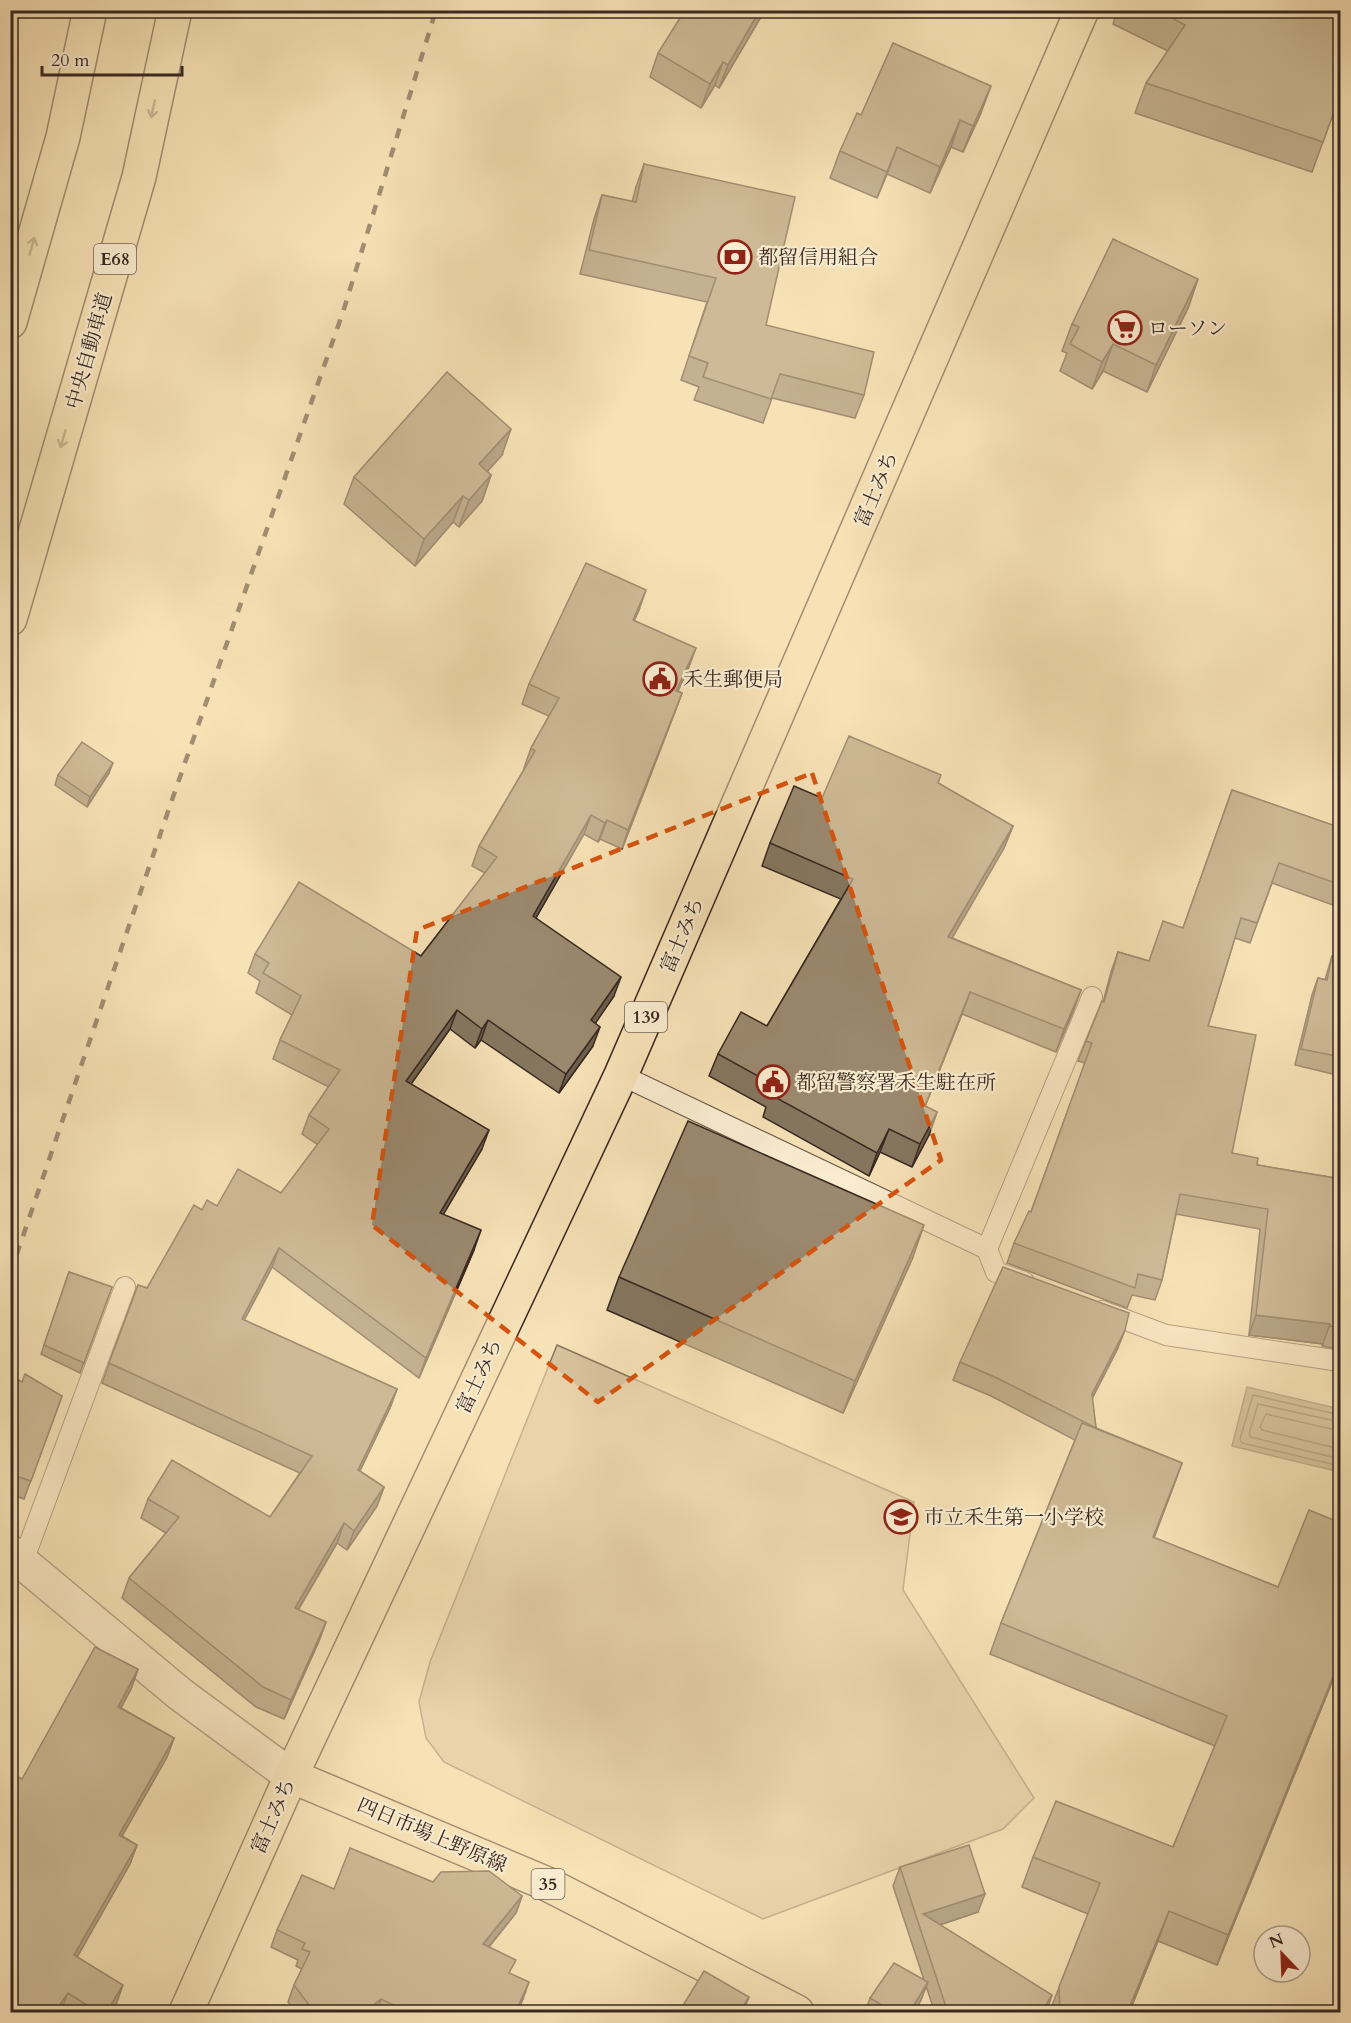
<svg xmlns="http://www.w3.org/2000/svg" width="1351" height="2023" viewBox="0 0 1351 2023" font-family="Cardo,'Noto Serif JP',serif">
<style>
.green{fill:#d7c29e;stroke:#887560;stroke-width:1.5}
.water{fill:#b6a384;stroke:#84725c;stroke-width:1.5}
.lines{fill:none;stroke-linecap:round;stroke-linejoin:round}
.shore{stroke:#776652;stroke-width:1.5}
.lane-casing{stroke:#685646;stroke-width:22}
.street-casing{stroke:#685646;stroke-width:36}
.primary-casing{stroke:#382821;stroke-width:36}
.highway-casing{stroke:#382821;stroke-width:36}
.lane{stroke:#faecd0;stroke-width:20}
.street{stroke:#faecd0;stroke-width:33}
.primary{stroke:#f7e2b7;stroke-width:33}
.highway{stroke:#f7e2b7;stroke-width:33}
.rail{stroke:#382821;stroke-width:4.5;stroke-dasharray:10 10;stroke-linecap:butt}
.wall{fill:#85765f;stroke:#382821;stroke-width:1.5}
.shaded-wall{fill:#6c604e;stroke:#382821;stroke-width:1.5}
.building{fill:#9b896f;stroke:#382821;stroke-width:1.5}
.oneway{stroke:#98856c}
.marked{fill:none;stroke:#d6540e;stroke-width:4.5;stroke-dasharray:12 8;stroke-linejoin:round}
.labels{text-anchor:middle;dominant-baseline:central;stroke-width:4.5;stroke-linejoin:round;paint-order:stroke}
.shield{fill:#faecd0;stroke:#726356;stroke-width:1.5}
.shield-label{font-size:18px;font-weight:bold;fill:#382821}
.poi-label{font-size:20px;fill:#382821;stroke:#faecd0;text-anchor:start}
.street-label{font-size:20px;fill:#382821;stroke:#faecd0}
</style>
<rect width="100%" height="100%" fill="#f7e2b7"/>
<filter id="stains"><feTurbulence type="fractalNoise" baseFrequency=".00333" numOctaves="4"/><feColorMatrix values="0 0 0 0 .2 0 0 0 0 .09 0 0 0 0 .02 0 0 0 .5 -.17"/></filter>
<radialGradient id="worn" r=".72"><stop offset=".6" stop-color="#630" stop-opacity="0"/><stop offset="1" stop-color="#630" stop-opacity=".3"/></radialGradient>
<polygon class="green" points="557,1345 914,1502 903,1590 1034,1798 1003,1829 763,1919 444,1762 426,1738 419,1702 430,1662"/>
<polygon class="water" points="1247,1387 1340,1409 1340,1472 1232,1446"/>
<g class="lines">
<g class="shore">
<polyline points="1340,1415 1253,1395 1240,1439 1242,1443 1340,1466"/>
<polyline points="1340,1422 1258,1404 1249,1434 1251,1437 1340,1459"/>
<polyline points="1340,1431 1266,1414 1260,1427 1262,1430 1340,1449"/>
</g>
<defs>
<g id="lane">
<polyline points="621,1075 987,1249 1092,997"/>
<polyline points="987,1249 996,1272 1024,1282"/>
<polyline points="1102,1311 1166,1335 1340,1361"/>
<polyline points="23,1561 125,1287"/>
</g>
<polyline id="street" points="10,1552 180,1694 291,1776"/>
<polyline id="primary" points="291,1776 545,1883 797,2012"/>
<g id="highway">
<polyline points="10,322 63,137 90,10"/>
<polyline points="10,619 139,177 175,10"/>
<polyline points="186,2012 291,1776 621,1075 1082,10"/>
</g>
</defs>
<use href="#lane" class="lane-casing"/>
<use href="#street" class="street-casing"/>
<use href="#primary" class="primary-casing"/>
<use href="#highway" class="highway-casing"/>
<use href="#lane" class="lane"/>
<use href="#street" class="street"/>
<use href="#primary" class="primary"/>
<use href="#highway" class="highway"/>
<polyline class="rail" points="10,1274 173,797 343,312 436,10"/>
</g>
<g class="wall">
<polygon points="765,10 719,88 715,85 701,108 650,77 658,53"/>
<polygon points="879,10 897,10 893,18"/>
<polygon points="1117,10 1341,10 1341,92 1312,172 1135,113 1146,83 1168,51 1113,24"/>
<polygon points="981,113 963,152 951,147 930,193 887,174 877,198 830,178 840,151 861,115"/>
<polygon points="644,164 766,325 864,395 855,418 772,398 763,423 694,400 699,387 681,380 707,302 580,274 594,219 602,195 632,202 636,187"/>
<polygon points="1189,306 1147,392 1103,371 1092,389 1060,371 1067,353 1062,351 1072,324"/>
<polygon points="502,455 487,471 491,475 482,501 459,527 453,522 415,566 344,504 354,477"/>
<polygon points="639,610 634,620 689,667 678,691 682,693 622,849 600,839 598,842 584,834 536,918 614,996 595,1023 593,1046 559,1093 481,1040 475,1048 450,1029 411,1084 482,1149 443,1214 474,1250 419,1378 272,1267 244,1320 397,1389 390,1408 360,1471 384,1487 377,1506 347,1550 337,1543 298,1610 326,1622 319,1641 284,1719 256,1707 122,1598 129,1578 166,1533 141,1518 148,1499 270,1517 300,1473 102,1383 138,1285 147,1288 202,1210 281,1193 318,1145 302,1134 309,1115 329,1087 273,1059 280,1040 292,1015 256,993 260,981 248,973 255,954 421,956 485,873 472,866 479,846 525,768 524,768 531,748 549,716 522,704 529,684"/>
<polygon points="109,773 87,807 55,785 58,775"/>
<polygon points="938,783 1013,826 1004,848 952,938 1081,990 1056,1052 962,1014 925,1106 937,1112 929,1135 912,1167 880,1152 869,1176 763,1117 766,1107 709,1076 718,1054 767,1026 841,899 762,866 770,843 822,798"/>
<polygon points="1232,790 1341,828 1341,908 1272,883 1250,943 1235,938 1208,1026 1232,1153 1257,1165 1341,1179 1341,1350 1322,1346 1323,1344 1249,1335 1260,1229 1176,1214 1162,1280 1155,1300 1132,1295 1127,1308 1007,1263 1014,1243 1031,1212 1085,1063 1078,1061 1086,1041 1103,1002 1111,972 1118,952 1149,961 1183,928"/>
<polygon points="1332,956 1341,958 1341,1076 1295,1065 1312,995 1318,978 1325,980"/>
<polygon points="913,1257 843,1413 607,1310 619,1277"/>
<polygon points="69,1272 112,1287 80,1373 41,1354"/>
<polygon points="1118,1348 1092,1399 1096,1428 1182,1463 1154,1538 1278,1587 1341,1523 1341,1660 1217,1965 1158,1941 1129,2013 1049,2013 1088,1914 1022,1887 1033,1857 1173,1847 1215,1746 990,1654 1001,1623 1075,1440 991,1396 953,1380 960,1362"/>
<polygon points="62,1396 24,1499 10,1494 10,1404"/>
<polygon points="138,1669 131,1689 121,1708 174,1738 167,1757 122,1836 137,1845 130,1864 77,1957 116,2005 111,2013 10,2013 22,1779"/>
<polygon points="900,1867 978,1912 940,1925 1046,2013 935,2013 926,1986 921,2000 914,2013 865,2013 870,1998 924,1980 893,1886"/>
<polygon points="433,1882 522,1896 516,1913 489,1947 510,1974 523,1999 517,2013 296,2013 288,2002 294,1985 302,1969 296,1966 298,1960 271,1947 277,1930 334,1889"/>
</g>
<g class="shaded-wall">
<polygon points="760,10 765,10 719,88 728,65"/>
<polygon points="723,62 715,85 701,108 710,84"/>
<polygon points="991,86 981,113 963,152 973,126"/>
<polygon points="960,120 951,147 930,193 940,167"/>
<polygon points="897,147 887,174 877,198 887,172"/>
<polygon points="1198,279 1189,306 1147,392 1156,365"/>
<polygon points="1113,344 1103,371 1092,389 1102,362"/>
<polygon points="511,429 502,455 470,491 479,464"/>
<polygon points="491,475 482,501 459,527 469,500"/>
<polygon points="463,496 453,522 415,566 424,539"/>
<polygon points="646,590 639,610 626,639 633,620"/>
<polygon points="696,648 689,667 669,710 676,691"/>
<polygon points="682,693 675,712 622,849 628,830"/>
<polygon points="113,763 109,773 87,807 90,797"/>
<polygon points="591,815 584,834 526,935 533,916"/>
<polygon points="607,820 600,839 598,842 605,823"/>
<polygon points="1013,826 1004,848 940,959 948,937"/>
<polygon points="621,977 614,996 584,1040 591,1020"/>
<polygon points="1081,990 1073,1012 1056,1052 1064,1029"/>
<polygon points="970,992 962,1014 916,1129 925,1106"/>
<polygon points="457,1010 450,1029 399,1101 406,1081"/>
<polygon points="488,1020 481,1040 475,1048 482,1029"/>
<polygon points="600,1027 593,1046 559,1093 566,1074"/>
<polygon points="937,1112 929,1135 912,1167 920,1144"/>
<polygon points="889,1129 880,1152 869,1176 877,1153"/>
<polygon points="489,1130 482,1149 433,1232 440,1213"/>
<polygon points="924,1225 913,1257 843,1413 855,1381"/>
<polygon points="481,1230 474,1250 419,1378 426,1358"/>
<polygon points="279,1248 272,1267 235,1338 242,1319"/>
<polygon points="1256,1315 1330,1324 1323,1344 1249,1335"/>
<polygon points="1125,1330 1118,1348 1085,1412 1092,1394"/>
<polygon points="397,1389 390,1408 351,1489 358,1470"/>
<polygon points="1182,1463 1171,1493 1142,1568 1153,1537"/>
<polygon points="384,1487 377,1506 347,1550 354,1531"/>
<polygon points="344,1523 337,1543 288,1627 295,1608"/>
<polygon points="326,1622 319,1641 284,1719 291,1700"/>
<polygon points="1341,1657 1341,1660 1217,1965 1228,1935"/>
<polygon points="138,1669 131,1689 111,1726 118,1707"/>
<polygon points="174,1738 167,1757 112,1854 119,1835"/>
<polygon points="137,1845 130,1864 67,1975 74,1955"/>
<polygon points="985,1894 978,1912 921,1931 923,1914"/>
<polygon points="522,1896 516,1913 477,1961 483,1944"/>
<polygon points="1169,1911 1158,1941 1129,2013 1127,2013"/>
<polygon points="529,1982 523,1999 517,2013 515,2013"/>
<polygon points="928,1982 921,2000 914,2013 909,2013"/>
<polygon points="123,1985 116,2005 111,2013 106,2013"/>
<polygon points="68,1993 60,2013 54,2013"/>
<polygon points="1052,1995 1046,2013 1041,2013"/>
<polygon points="749,1997 743,2013 739,2013"/>
<polygon points="381,1999 376,2013 363,2013"/>
</g>
<g class="building">
<polygon points="685,10 760,10 728,65 723,62 710,84 658,53"/>
<polygon points="1157,10 1341,10 1341,92 1323,142 1146,83 1185,25"/>
<polygon points="893,43 991,86 973,126 960,120 940,167 897,147 887,172 840,151 857,113 861,115"/>
<polygon points="644,164 795,197 766,325 874,352 864,395 780,374 771,399 703,377 708,363 689,356 716,278 589,250 602,195 636,202"/>
<polygon points="1113,239 1198,279 1156,365 1113,344 1102,362 1070,344 1079,327 1072,324"/>
<polygon points="447,372 511,429 479,464 491,475 469,500 463,496 424,539 354,477"/>
<polygon points="586,563 646,590 633,620 696,648 676,691 682,693 628,830 607,820 605,823 591,815 533,916 621,977 591,1020 600,1027 566,1074 488,1020 482,1029 457,1010 406,1081 489,1130 440,1213 481,1230 426,1358 279,1248 242,1319 397,1389 358,1470 384,1487 354,1531 344,1523 295,1608 326,1622 291,1700 263,1687 129,1578 179,1517 148,1499 172,1460 270,1517 312,1456 109,1363 138,1285 147,1288 194,1205 202,1210 207,1200 217,1206 238,1169 281,1193 329,1129 309,1115 340,1070 280,1040 301,996 263,973 269,963 255,954 299,882 421,956 497,857 479,846 535,751 531,748 559,698 529,684"/>
<polygon points="849,736 941,775 938,783 1013,826 948,937 1081,990 1064,1029 970,992 925,1106 937,1112 920,1144 889,1129 877,1153 771,1095 776,1086 718,1054 741,1012 767,1026 853,879 770,843 794,786 822,798"/>
<polygon points="82,742 113,763 90,797 58,775"/>
<polygon points="1232,790 1341,828 1341,885 1279,863 1257,923 1241,918 1208,1026 1256,1035 1232,1153 1258,1158 1257,1165 1341,1179 1341,1328 1330,1326 1330,1324 1256,1315 1268,1209 1180,1194 1162,1280 1138,1274 1135,1288 1014,1243 1029,1211 1031,1212 1092,1043 1086,1041 1102,1001 1104,1002 1118,952 1149,961 1163,921 1183,928"/>
<polygon points="1332,956 1341,958 1341,1057 1301,1049 1318,978 1327,980"/>
<polygon points="688,1121 924,1225 855,1381 619,1277"/>
<polygon points="1003,1267 1129,1313 1125,1330 1092,1394 1096,1428 997,1378 960,1362"/>
<polygon points="69,1272 112,1287 84,1363 44,1345"/>
<polygon points="25,1374 62,1396 31,1481 10,1474 10,1404 19,1380 22,1382"/>
<polygon points="1082,1423 1182,1463 1153,1537 1278,1587 1309,1510 1341,1523 1341,1657 1228,1935 1169,1911 1127,2013 1060,2013 1059,1987 1100,1883 1033,1857 1056,1801 1173,1847 1227,1716 1001,1623"/>
<polygon points="95,1647 138,1669 118,1707 174,1738 119,1835 137,1845 74,1955 123,1985 106,2013 99,2013 68,1993 54,2013 10,2013 10,1782 14,1775 22,1779"/>
<polygon points="969,1845 985,1894 923,1914 1052,1995 1041,2013 948,2013 900,1867"/>
<polygon points="350,1848 433,1882 441,1872 489,1871 522,1896 483,1944 516,1960 509,1973 529,1982 515,2013 411,2013 381,1999 363,2013 315,2013 294,1985 310,1952 302,1949 305,1943 277,1930 302,1875 334,1889"/>
<polygon points="894,1963 928,1982 909,2013 895,2013 870,1998"/>
<polygon points="704,1971 749,1997 739,2013 679,2012"/>
</g>
<defs><path id="oneway-shaft" d="M-6 0H5M1.5-3L5.5 0L1.5 3" fill="none" stroke-width="1.6" stroke-linecap="round" stroke-linejoin="round" transform="scale(1.5)"/></defs>
<g class="oneway">
<use href="#oneway-shaft" transform="translate(153 109) rotate(102)"/>
<use href="#oneway-shaft" transform="translate(32 246) rotate(-74)"/>
<use href="#oneway-shaft" transform="translate(63 439) rotate(106)"/>
</g>
<path d="M0 0H1351V2023H0ZM 812,773 L 941,1160 L 598,1402 L 372,1225 L 417,930 Z" fill="#f7e2b7" fill-opacity=".55" fill-rule="evenodd"/>
<path class="marked" d="M 812,773 L 941,1160 L 598,1402 L 372,1225 L 417,930 Z"/>
<defs>
<symbol id="bank-ring" viewBox="-11 -11 22 22"><circle r="9.5" fill="#faecd0" stroke="#8f2418" stroke-width="1.5"/><path d="M-6-4H6V4H-6ZM0-2.3a2.3 2.3 0 1 0 0 4.6a2.3 2.3 0 1 0 0-4.6Z" fill="#8f2418"/></symbol>
<symbol id="supermarket-ring" viewBox="-11 -11 22 22"><circle r="9.5" fill="#faecd0" stroke="#8f2418" stroke-width="1.5"/><path d="M-6-5.5h2.5l.6 2H6L4.5 2H-2.5L-4.4-4H-6ZM-1.5 3.2a1.3 1.3 0 1 0 .1 0ZM3 3.2a1.3 1.3 0 1 0 .1 0Z" fill="#8f2418"/></symbol>
<symbol id="civic-ring" viewBox="-11 -11 22 22"><circle r="9.5" fill="#faecd0" stroke="#8f2418" stroke-width="1.5"/><path d="M-.6-6.5H3V-4.5H.6V-3L4-1V1h2V6H-6V1h2V-1L-.6-3ZM-1.2 2.5V6h2.4V2.5Z" fill="#8f2418"/></symbol>
<symbol id="school-ring" viewBox="-11 -11 22 22"><circle r="9.5" fill="#faecd0" stroke="#8f2418" stroke-width="1.5"/><path d="M0-5L7-2L0 1L-7-2ZM-4 1L0 2.5L4 1V4Q0 6-4 4Z" fill="#8f2418"/></symbol>
</defs>
<g fill-rule="evenodd">
<use href="#bank-ring" x="716" y="238" width="38" height="38"/>
<use href="#supermarket-ring" x="1106" y="309" width="38" height="38"/>
<use href="#civic-ring" x="641" y="660" width="38" height="38"/>
<use href="#civic-ring" x="754" y="1063" width="38" height="38"/>
<use href="#school-ring" x="882" y="1498" width="38" height="38"/>
</g>
<g class="labels">
<g class="shield">
<rect x="94" y="244" width="42" height="30" rx="4.5"/>
<rect x="625" y="1002" width="42" height="30" rx="4.5"/>
<rect x="531.5" y="1869" width="33" height="30" rx="4.5"/>
</g>
<g class="shield-label">
<text x="115" y="259">E68</text>
<text x="646" y="1017">139</text>
<text x="548" y="1884">35</text>
</g>
<g class="poi-label">
<text x="758" y="257">都留信用組合</text>
<text x="1148" y="328">ローソン</text>
<text x="683" y="679">禾生郵便局</text>
<text x="796" y="1082">都留警察署禾生駐在所</text>
<text x="924" y="1517">市立禾生第一小学校</text>
</g>
<g class="street-label">
<text transform="translate(89 351) rotate(-74)">中央自動車道</text>
<text transform="translate(876 489) rotate(-67)">富士みち</text>
<text transform="translate(682 935) rotate(-67)">富士みち</text>
<text transform="translate(479 1376) rotate(-65)">富士みち</text>
<text transform="translate(273 1816) rotate(-66)">富士みち</text>
<text transform="translate(432 1835) rotate(23)">四日市場上野原線</text>
</g>
</g>
<rect width="1351" height="2023" fill="none" stroke="#f7e2b7" stroke-width="36"/>
<rect x="12" y="12" width="1327" height="1999" fill="none" stroke="#382821" stroke-width="3"/>
<rect x="18" y="18" width="1315" height="1987" fill="none" stroke="#382821" stroke-width="1.5"/>
<g transform="translate(1282 1954) rotate(337)"><circle r="28" fill="#faecd0" stroke="#ac9e8a" stroke-width="1.5"/>
<path d="M0-4.5L10 22L0 15L-10 22Z" fill="#8f2418"/>
<text y="-9" font-size="16" font-weight="bold" text-anchor="middle" fill="#382821">N</text>
</g>
<path d="M42 66v9h140v-9" fill="none" stroke="#382821" stroke-width="3"/>
<text x="51" y="66" font-size="18" fill="#382821" stroke="#faecd0" stroke-width="4.5" paint-order="stroke">20 m</text>
<rect width="100%" height="100%" filter="url(#stains)"/>
<rect width="100%" height="100%" fill="url(#worn)"/>
</svg>
